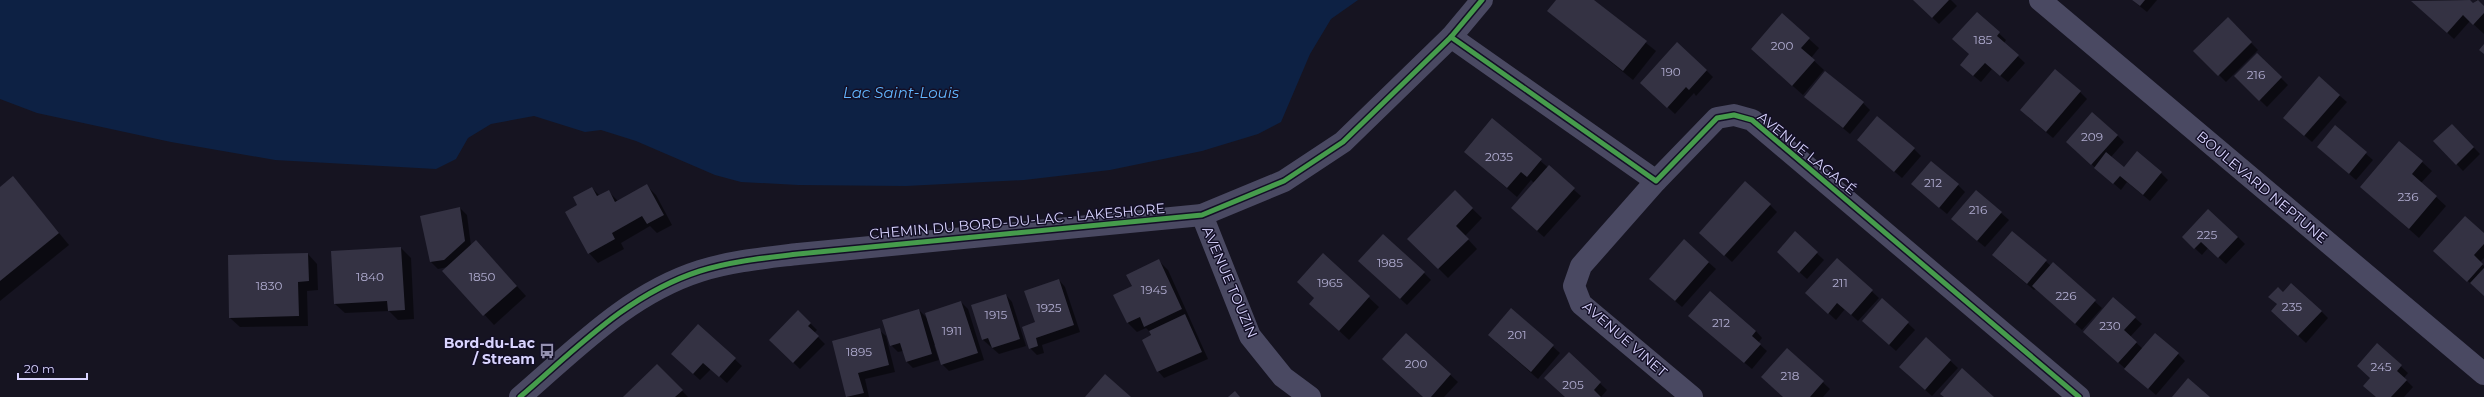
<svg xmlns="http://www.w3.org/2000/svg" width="2484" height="397" viewBox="0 0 2484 397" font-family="Montserrat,sans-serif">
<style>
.water{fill:#0d2144}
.shadow{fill:#0007}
.building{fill:#343243}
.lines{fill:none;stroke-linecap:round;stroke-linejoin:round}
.minor{stroke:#4a4962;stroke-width:22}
.tertiary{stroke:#4a4962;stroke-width:22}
.cycleway-casing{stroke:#130f26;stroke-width:8}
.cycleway{stroke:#469c4c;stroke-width:5}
.labels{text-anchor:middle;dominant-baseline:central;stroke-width:3;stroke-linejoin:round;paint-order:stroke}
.number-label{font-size:12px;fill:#b0acd0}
.street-label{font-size:14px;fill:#d9d4ff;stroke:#130f26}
.poi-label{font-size:14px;font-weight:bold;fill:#d9d4ff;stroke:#130f26;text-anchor:end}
.water-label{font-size:15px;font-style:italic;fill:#62b6ff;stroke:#130f26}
</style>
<rect width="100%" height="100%" fill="#161421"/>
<polygon class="water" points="0,0 1358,0 1331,19 1310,54 1281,122 1258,134 1202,151 1110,170 1024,180 906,186 798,185 741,182 715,175 636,141 601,130 585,132 534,116 491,124 468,138 456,159 436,169 275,160 171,142 37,113 0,99"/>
<g class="shadow">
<polygon points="1557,0 1592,0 1656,51 1633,80 1548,11"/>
<polygon points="1914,0 1951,0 1957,6 1939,24"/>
<polygon points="2132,0 2157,0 2147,12"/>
<polygon points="2469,0 2473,4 2477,0 2484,7 2484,34 2470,21 2454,39 2413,1"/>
<polygon points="1977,13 2006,40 2004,43 2025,63 2008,82 1992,69 1981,82 1969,72"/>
<polygon points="1782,15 1819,48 1811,58 1824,70 1803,95 1761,58"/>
<polygon points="2228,19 2258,50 2226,82 2195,51"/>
<polygon points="2257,54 2288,85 2267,107 2235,76"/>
<polygon points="1706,70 1713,77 1696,96 1694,93 1675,114 1648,89"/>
<polygon points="2319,78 2347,102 2312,142 2291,124"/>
<polygon points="2080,92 2087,99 2053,138 2028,117"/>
<polygon points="1805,97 1863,103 1870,110 1850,134"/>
<polygon points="1492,119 1581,196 1544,237 1519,215 1534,183 1531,180 1517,197 1465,152"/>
<polygon points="2452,125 2480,154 2463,171 2435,141"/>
<polygon points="2335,127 2373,160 2356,180 2318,147"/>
<polygon points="2117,135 2124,142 2111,157 2124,168 2161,173 2168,180 2150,201 2127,182 2121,190 2074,149"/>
<polygon points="1865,147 1914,149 1921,156 1902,178"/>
<polygon points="2422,162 2432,171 2421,183 2446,206 2419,238 2361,187"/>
<polygon points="13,178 69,245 0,301 0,188"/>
<polygon points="1958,185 1965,192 1947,214 1919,191"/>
<polygon points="647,186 656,195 672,225 657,233 650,226 621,243 624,249 598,263 589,253 578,205 592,188 600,196 608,191 618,201"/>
<polygon points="1976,191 2009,220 1985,247 1959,226"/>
<polygon points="1455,192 1482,218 1465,236 1477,249 1448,278 1409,239"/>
<polygon points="1770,205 1777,212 1732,262 1707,239"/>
<polygon points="460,208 467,215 471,246 485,251 526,296 494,325 444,271 448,267 438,269 431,262"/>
<polygon points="2012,232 2051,266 2053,264 2102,308 2082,330 2036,289 2034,290 2000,262"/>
<polygon points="1795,233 1824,260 1807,279 1785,259"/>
<polygon points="2484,235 2484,258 2480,262 2484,266 2484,295 2441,258"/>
<polygon points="2183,237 2238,237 2245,244 2226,264 2208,248 2202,255"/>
<polygon points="1684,241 1716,269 1682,307 1657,285"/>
<polygon points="401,248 411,258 414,319 398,320 389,311 345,313 335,304 332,252"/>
<polygon points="308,254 317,264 318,290 307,291 308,326 240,327 230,318"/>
<polygon points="1323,255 1379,307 1349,340 1310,304 1315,299"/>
<polygon points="1837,259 1879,298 1858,321 1845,309 1836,320 1814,300"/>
<polygon points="1158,260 1168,270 1208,359 1164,378 1158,371 1150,332 1146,328 1137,332 1128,323 1133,287"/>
<polygon points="1367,268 1424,273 1431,280 1407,305"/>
<polygon points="1059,280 1065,287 1080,332 1042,345 1044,353 1037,355 1030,348 1036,323"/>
<polygon points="2283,293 2321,311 2328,318 2306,343 2279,318 2278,304"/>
<polygon points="1006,295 1012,302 1026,346 999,354 982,339"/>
<polygon points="1882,299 1915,330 1896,351 1870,328"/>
<polygon points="961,302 968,309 984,360 949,371 942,364 936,345 934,345 939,360 913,368 906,361 903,351 898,352 891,345 919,310 928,319"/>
<polygon points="1512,310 1560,353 1538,379 1496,342"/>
<polygon points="798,311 817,330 814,333 825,344 800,369 770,340"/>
<polygon points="2135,318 2142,324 2130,337 2143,349 2178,354 2185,361 2156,395 2091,339"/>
<polygon points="1697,323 1756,331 1762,338 1758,343 1767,351 1752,369"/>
<polygon points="698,325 742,366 727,383 711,369 700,380 679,361"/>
<polygon points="879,330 886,336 895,372 865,379 869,397 847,397 833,342"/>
<polygon points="1406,334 1458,382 1444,397 1424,397"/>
<polygon points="1926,338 1958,368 1932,396 1907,374"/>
<polygon points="2377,344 2408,373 2404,378 2413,387 2404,397 2377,397 2371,378"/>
<polygon points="1787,349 1830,389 1823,397 1784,397"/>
<polygon points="1569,354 1607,390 1601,397 1566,397"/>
<polygon points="657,365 688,397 624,397"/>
</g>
<g class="building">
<polygon points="1556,0 1594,0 1647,41 1623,71 1547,11"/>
<polygon points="1913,0 1949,0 1932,18"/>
<polygon points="2132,0 2145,0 2140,6"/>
<polygon points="2470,0 2473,3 2478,0 2484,6 2484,13 2473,25 2463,15 2447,33 2411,1"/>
<polygon points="1977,12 2000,32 1997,36 2019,55 2000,76 1985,63 1973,76 1960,65 1969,54 1952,39"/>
<polygon points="1782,13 1810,38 1801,48 1815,60 1792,86 1751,49"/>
<polygon points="2228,17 2252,42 2218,76 2193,51"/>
<polygon points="1677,42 1707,70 1689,90 1686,87 1667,108 1640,83"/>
<polygon points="2484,44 2484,54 2479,50"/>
<polygon points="2257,53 2282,77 2259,101 2234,76"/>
<polygon points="2055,69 2081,91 2046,132 2020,110"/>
<polygon points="1825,71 1864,102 1843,128 1804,97"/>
<polygon points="2319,76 2340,95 2304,136 2283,118"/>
<polygon points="2092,112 2118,135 2091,165 2066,142"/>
<polygon points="1877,116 1915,148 1894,172 1857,140"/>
<polygon points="1492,118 1542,159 1527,177 1521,172 1507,188 1464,152"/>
<polygon points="2452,124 2474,147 2456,165 2433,141"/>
<polygon points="2335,125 2367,152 2349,174 2317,147"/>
<polygon points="2399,141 2423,161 2412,174 2437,196 2409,229 2360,187"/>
<polygon points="2137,151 2162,172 2143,195 2120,176 2113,184 2094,168 2106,152 2124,167"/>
<polygon points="1931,161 1959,184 1939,208 1911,184"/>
<polygon points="1549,165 1575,188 1537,231 1511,208"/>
<polygon points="13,176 59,233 0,281 0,187"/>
<polygon points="1745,181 1771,204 1724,256 1699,233"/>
<polygon points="647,184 664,215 647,224 642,216 612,233 615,239 588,254 565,212 577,205 573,197 592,187 597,196 609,190 615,202"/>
<polygon points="1455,190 1473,208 1456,226 1469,239 1438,269 1407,239"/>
<polygon points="1976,190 2002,212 1977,241 1951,219"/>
<polygon points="460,207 465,241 444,260 430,262 420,216"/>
<polygon points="2208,209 2238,237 2218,258 2201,242 2194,249 2182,237"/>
<polygon points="2465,216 2484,233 2484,244 2474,255 2483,264 2467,282 2433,251"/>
<polygon points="1795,231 1818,252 1799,273 1777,252"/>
<polygon points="2012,231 2047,260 2027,284 1992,255"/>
<polygon points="1383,234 1425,272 1400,299 1358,261"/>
<polygon points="1684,239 1709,262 1675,301 1649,279"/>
<polygon points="476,240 517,286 483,316 442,271"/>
<polygon points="401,247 405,310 388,311 387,301 334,304 331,251"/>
<polygon points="308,253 309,281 298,282 299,316 229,318 228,255"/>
<polygon points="1323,253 1370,296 1339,331 1309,304 1314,298 1297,282"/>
<polygon points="1837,258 1873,290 1851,315 1837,303 1828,314 1805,293"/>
<polygon points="1159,259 1182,309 1144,327 1140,317 1127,323 1113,295 1132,286 1126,275"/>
<polygon points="2053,262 2096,300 2075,324 2032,286"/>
<polygon points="2484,268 2484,296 2470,283"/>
<polygon points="1059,279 1074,325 1036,338 1038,346 1029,349 1022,327 1035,322 1024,291"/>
<polygon points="2291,283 2322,311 2298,336 2271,311 2277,304 2268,297 2278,287 2283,292"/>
<polygon points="1710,291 1756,331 1752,336 1761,344 1744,363 1688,316"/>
<polygon points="1006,294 1020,339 992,348 988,338 982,340 971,305"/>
<polygon points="2113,297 2136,317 2124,330 2137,342 2118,363 2083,332"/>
<polygon points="1882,298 1909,322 1889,345 1862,321"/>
<polygon points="961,301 978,353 941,365 925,313"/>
<polygon points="1511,308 1554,345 1531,372 1488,335"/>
<polygon points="919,309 932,354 906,362 900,343 890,346 882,320"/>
<polygon points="798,310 811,323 808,326 819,336 793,363 769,340"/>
<polygon points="1185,314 1202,352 1157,372 1142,340 1151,335 1149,331"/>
<polygon points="698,324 736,358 719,377 703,363 693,374 671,354"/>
<polygon points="880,328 889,365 858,373 864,393 846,397 832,341"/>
<polygon points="1406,333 1451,374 1431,397 1423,397 1382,359"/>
<polygon points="2155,333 2179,353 2148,389 2124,369"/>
<polygon points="1926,337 1951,360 1925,390 1899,367"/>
<polygon points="2377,343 2402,365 2397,371 2407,380 2391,397 2376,397 2363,386 2370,378 2357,366"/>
<polygon points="1787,348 1824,381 1810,397 1783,397 1761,377"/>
<polygon points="1569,352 1601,382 1594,390 1601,397 1565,397 1544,378"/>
<polygon points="657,364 683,390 675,397 623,397"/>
<polygon points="1962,368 1994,397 1944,397 1940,394"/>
<polygon points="1105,374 1131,397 1085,397"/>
<polygon points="2188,378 2210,397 2172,397"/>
<polygon points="1235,391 1240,397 1228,397"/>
</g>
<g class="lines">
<g class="minor">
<polyline points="2040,0 2484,374"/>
<polyline points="1451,37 1656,181 1717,118 1734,115 1752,120 2079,397"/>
<polyline points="1656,181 1581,266 1574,286 1581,304 1692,397"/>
<polyline points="1202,215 1250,336 1283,377 1310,397"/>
</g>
<path class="tertiary" d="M 520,397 C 576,349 628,294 700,271 C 732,261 765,258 798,254 L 1202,215 L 1284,181 L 1343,142 L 1451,37 L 1482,0"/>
<defs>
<g id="cycleway">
<polyline points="1451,37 1656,181 1717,118 1734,115 1752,120 2079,397"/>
<path d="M 520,397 C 576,349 628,294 700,271 C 732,261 765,258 798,254 L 1202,215 L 1284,181 L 1343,142 L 1451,37 L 1482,0"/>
</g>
</defs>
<use href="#cycleway" class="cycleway-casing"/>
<use href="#cycleway" class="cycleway"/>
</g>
<defs>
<symbol id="bus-bare" viewBox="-9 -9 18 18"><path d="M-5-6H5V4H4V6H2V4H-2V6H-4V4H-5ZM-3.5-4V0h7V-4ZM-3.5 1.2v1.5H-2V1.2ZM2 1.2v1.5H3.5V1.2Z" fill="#9591b1" stroke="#130f26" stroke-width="2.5" paint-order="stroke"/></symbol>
</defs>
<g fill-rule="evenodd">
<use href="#bus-bare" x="536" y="340" width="22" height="22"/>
</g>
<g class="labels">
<g class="number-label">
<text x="1983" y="39">185</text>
<text x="1782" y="45">200</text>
<text x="1671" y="71">190</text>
<text x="2256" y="74">216</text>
<text x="2092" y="136">209</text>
<text x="1499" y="156">2035</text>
<text x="1933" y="182">212</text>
<text x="2408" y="196">236</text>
<text x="1978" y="209">216</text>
<text x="2207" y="234">225</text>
<text x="1390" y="262">1985</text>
<text x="370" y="276">1840</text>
<text x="482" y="276">1850</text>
<text x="1330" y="282">1965</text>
<text x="1840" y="282">211</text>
<text x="269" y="285">1830</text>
<text x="1154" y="289">1945</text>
<text x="2066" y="295">226</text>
<text x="2292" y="306">235</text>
<text x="1049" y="307">1925</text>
<text x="996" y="314">1915</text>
<text x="1721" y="322">212</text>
<text x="2110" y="325">230</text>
<text x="952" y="330">1911</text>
<text x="1517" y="334">201</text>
<text x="859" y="351">1895</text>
<text x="1416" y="363">200</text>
<text x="2381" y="366">245</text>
<text x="1790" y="375">218</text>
<text x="1573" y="384">205</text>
</g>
<g class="street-label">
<text transform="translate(1807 153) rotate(39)">AVENUE LAGACÉ</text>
<text transform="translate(2262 187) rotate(40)">BOULEVARD NEPTUNE</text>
<text transform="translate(1017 221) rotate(-5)">CHEMIN DU BORD-DU-LAC - LAKESHORE</text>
<text transform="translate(1230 282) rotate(67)">AVENUE TOUZIN</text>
<text transform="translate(1625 339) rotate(41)">AVENUE VINET</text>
</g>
<g class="poi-label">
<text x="535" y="343">Bord-du-Lac<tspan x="535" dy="16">/ Stream</tspan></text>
</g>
<g class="water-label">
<text x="901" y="92">Lac Saint-Louis</text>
</g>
</g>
<path d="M18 373v6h69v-6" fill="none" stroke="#d9d4ff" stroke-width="2"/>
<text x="24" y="373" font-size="12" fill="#d9d4ff" stroke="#130f26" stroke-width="3" paint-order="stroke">20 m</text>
</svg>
